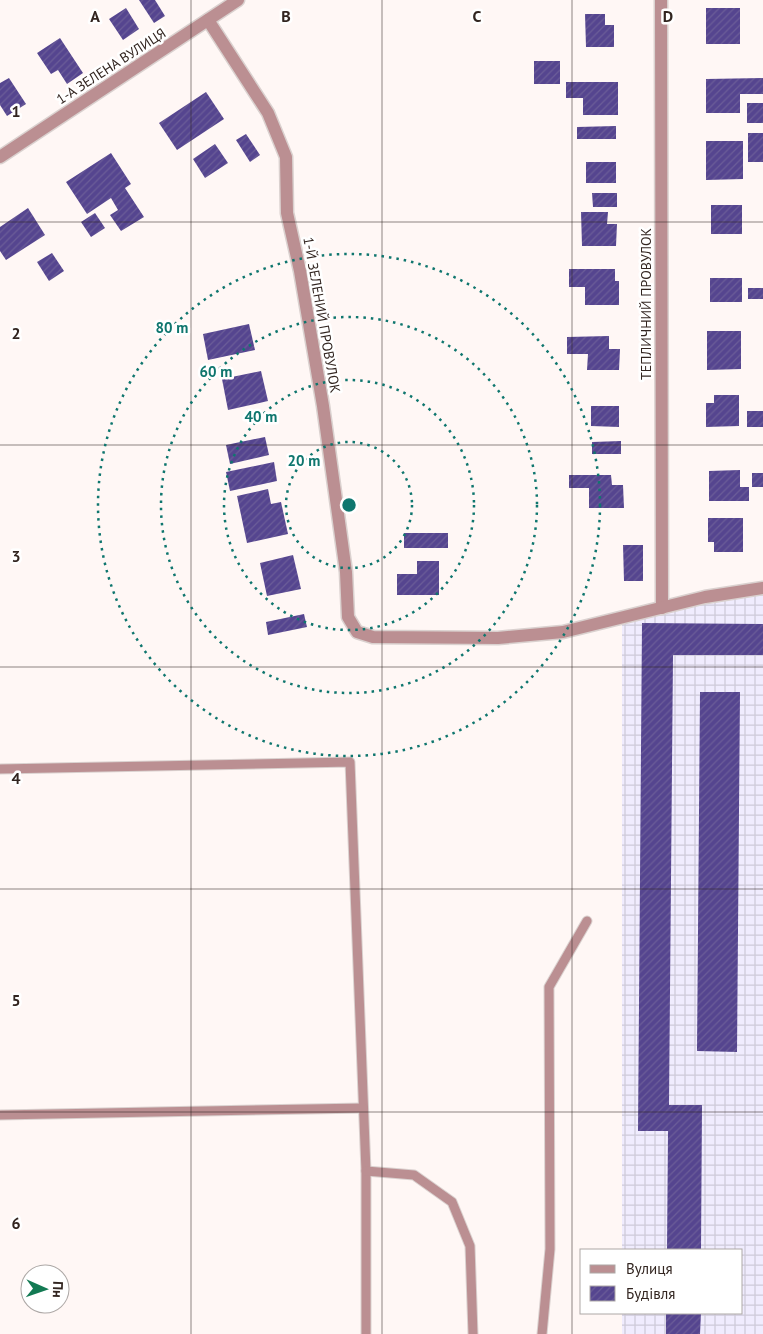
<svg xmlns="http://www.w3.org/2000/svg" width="763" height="1334" viewBox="0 0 763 1334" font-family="'PT Sans',sans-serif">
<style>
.industrial{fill:url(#industrial-grid)}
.building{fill:url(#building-hatch)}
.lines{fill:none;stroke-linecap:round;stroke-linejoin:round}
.lane-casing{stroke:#dad1cf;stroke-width:11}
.street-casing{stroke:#dad1cf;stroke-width:15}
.lane{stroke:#bb8f92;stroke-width:9}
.street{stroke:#bb8f92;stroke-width:12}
.grid{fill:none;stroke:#322520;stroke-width:1;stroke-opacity:0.55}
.ring{fill:none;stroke:#0f766e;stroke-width:2.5;stroke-dasharray:2.5 5}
.labels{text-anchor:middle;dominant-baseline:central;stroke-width:5;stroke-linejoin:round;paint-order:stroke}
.street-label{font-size:14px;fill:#322520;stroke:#fff}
.grid-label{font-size:16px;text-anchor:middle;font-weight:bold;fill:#322520;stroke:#fff;stroke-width:5;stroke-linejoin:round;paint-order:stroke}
.centre{fill:#0f766e;stroke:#fff;stroke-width:2.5}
.ring-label{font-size:15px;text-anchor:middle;font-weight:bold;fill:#0f766e;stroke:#fff;stroke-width:5;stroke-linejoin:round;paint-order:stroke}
</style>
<defs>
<pattern id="industrial-grid" width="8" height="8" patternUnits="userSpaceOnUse" patternTransform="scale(1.25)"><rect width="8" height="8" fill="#f0ecfe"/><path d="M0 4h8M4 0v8" fill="none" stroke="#cecad9"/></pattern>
<pattern id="building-hatch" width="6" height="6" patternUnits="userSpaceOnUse" patternTransform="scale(1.25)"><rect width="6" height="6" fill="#55458f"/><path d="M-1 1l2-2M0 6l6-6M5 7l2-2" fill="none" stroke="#6b5d98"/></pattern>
</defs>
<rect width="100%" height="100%" fill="#fff7f5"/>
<polygon class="industrial" points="763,588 763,1334 622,1334 622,1313 742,1313 742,1250 622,1250 622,618"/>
<g class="building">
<polygon points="139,0 155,0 165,16 154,23"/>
<polygon points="126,8 139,29 123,40 109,19"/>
<rect x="706" y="8" width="34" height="36"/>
<polygon points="585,14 605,14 605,25 614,25 614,47 586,47"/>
<polygon points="60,38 83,73 67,84 58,70 51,74 37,53"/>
<rect x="534" y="61" width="26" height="23"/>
<polygon points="9,78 26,104 7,116 0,105 0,83"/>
<polygon points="763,78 763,94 740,94 740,113 706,113 706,79"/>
<polygon points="566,82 618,82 618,115 583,115 583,98 566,98"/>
<polygon points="206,92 224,119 177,150 159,123"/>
<rect x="747" y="103" width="16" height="20"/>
<polygon points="616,126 616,139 577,139 577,127"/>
<rect x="748" y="133" width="15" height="29"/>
<polygon points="246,134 260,155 250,162 236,140"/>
<polygon points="706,141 743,141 743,179 706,180"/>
<polygon points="215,144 228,163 205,178 193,159"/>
<polygon points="111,153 131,184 125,188 144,217 121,231 110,215 118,210 111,198 87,214 66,182"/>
<rect x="586" y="162" width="30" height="21"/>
<polygon points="592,193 617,193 617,207 593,207"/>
<rect x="711" y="205" width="31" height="29"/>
<polygon points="28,208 45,235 6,260 0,251 0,227"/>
<polygon points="581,212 608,212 607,224 617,224 616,246 582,246"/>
<polygon points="95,213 105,228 91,237 81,222"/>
<polygon points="52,253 64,271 49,281 37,262"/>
<polygon points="569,269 615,269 615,281 619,281 619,305 585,305 585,287 569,287"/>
<rect x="710" y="278" width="32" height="24"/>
<rect x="748" y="288" width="15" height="11"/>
<polygon points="249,324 255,350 208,360 203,334"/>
<polygon points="707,331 741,331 741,369 707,370"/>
<polygon points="609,336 609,349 620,349 619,370 587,370 588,354 567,354 567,337"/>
<polygon points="261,371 268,401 228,410 222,379"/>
<polygon points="714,395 739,395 739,426 706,427 706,403 714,403"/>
<polygon points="591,406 619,406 619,427 591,426"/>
<rect x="747" y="411" width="16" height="16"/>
<polygon points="265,437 269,455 230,464 226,445"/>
<polygon points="621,441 621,454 592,454 592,442"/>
<polygon points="274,462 277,481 230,491 226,472"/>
<polygon points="740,470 740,487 749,487 749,501 709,501 709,471"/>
<rect x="752" y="473" width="11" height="14"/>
<polygon points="569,475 611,475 612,485 623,485 624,508 589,508 589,488 569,488"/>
<polygon points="268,489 271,504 281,502 288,534 247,543 237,496"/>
<polygon points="708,518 743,518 743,552 714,552 714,542 708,542"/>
<rect x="404" y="533" width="44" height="15"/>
<polygon points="623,545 643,545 643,581 624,581"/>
<polygon points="293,555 301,589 267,596 260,563"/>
<polygon points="417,561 439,561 439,595 397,595 397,574 417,574"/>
<polygon points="304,614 307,627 268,635 266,622"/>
<polygon points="642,623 763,624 763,655 673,655 669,1105 702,1105 701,1250 667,1250 668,1131 638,1131"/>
<polygon points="700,692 740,692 737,1052 697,1051"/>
<polygon points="666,1313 701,1313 700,1334 666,1334"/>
</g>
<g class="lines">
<defs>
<g id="lane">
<polyline points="0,769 350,762 366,1171 366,1334"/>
<polyline points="0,1115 363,1108"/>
<polyline points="366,1171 414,1175 452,1202 470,1246 473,1334"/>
<polyline points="542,1334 550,1249 549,987 587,921"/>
</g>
<g id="street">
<polyline points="661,0 662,608"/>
<polyline points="208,20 268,113 286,157 287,213 300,271 323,406 346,572 348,617 357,632 373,637 498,638 563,632 705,597 763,588"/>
<polyline points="0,157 238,0"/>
</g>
</defs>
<use href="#lane" class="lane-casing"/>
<use href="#street" class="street-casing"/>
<use href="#lane" class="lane"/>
<use href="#street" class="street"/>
</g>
<path class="grid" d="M 191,0 L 191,1334M 382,0 L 382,1334M 572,0 L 572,1334M 0,222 L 763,222M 0,445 L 763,445M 0,667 L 763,667M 0,889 L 763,889M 0,1112 L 763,1112"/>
<g class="ring">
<circle cx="349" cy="505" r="63"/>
<circle cx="349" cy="505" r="125"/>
<circle cx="349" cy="505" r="188"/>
<circle cx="349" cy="505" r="251"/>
</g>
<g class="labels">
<g class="street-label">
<text transform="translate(111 66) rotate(-33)">1-А ЗЕЛЕНА ВУЛИЦЯ</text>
<text transform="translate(646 304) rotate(-90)">ТЕПЛИЧНИЙ ПРОВУЛОК</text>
<text transform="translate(322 315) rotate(80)">1-Й ЗЕЛЕНИЙ ПРОВУЛОК</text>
</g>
</g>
<g class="grid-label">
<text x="95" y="22">A</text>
<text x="286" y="22">B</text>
<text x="477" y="22">C</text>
<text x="668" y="22">D</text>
<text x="16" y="117">1</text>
<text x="16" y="339">2</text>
<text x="16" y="562">3</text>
<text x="16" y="784">4</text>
<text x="16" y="1006">5</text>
<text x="16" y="1229">6</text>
</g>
<circle cx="349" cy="505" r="8" class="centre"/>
<g class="ring-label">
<text x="172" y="333">80 m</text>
<text x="216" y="377">60 m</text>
<text x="261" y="422">40 m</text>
<text x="304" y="466">20 m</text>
</g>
<rect x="580" y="1249" width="162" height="65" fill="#ffffff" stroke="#ada8a6"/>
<rect x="590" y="1265" width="25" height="8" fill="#bb8f92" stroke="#ada8a6"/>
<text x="626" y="1274" font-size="15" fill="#322520">Вулиця</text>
<rect x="590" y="1286" width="25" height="15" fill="url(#building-hatch)" stroke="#ada8a6"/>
<text x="626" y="1299" font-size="15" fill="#322520">Будівля</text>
<g transform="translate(45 1289) rotate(92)"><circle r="24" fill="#ffffff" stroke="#ada8a6"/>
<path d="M0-4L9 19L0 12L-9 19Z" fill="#137a53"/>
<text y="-8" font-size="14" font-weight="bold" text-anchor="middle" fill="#322520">Пн</text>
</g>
</svg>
